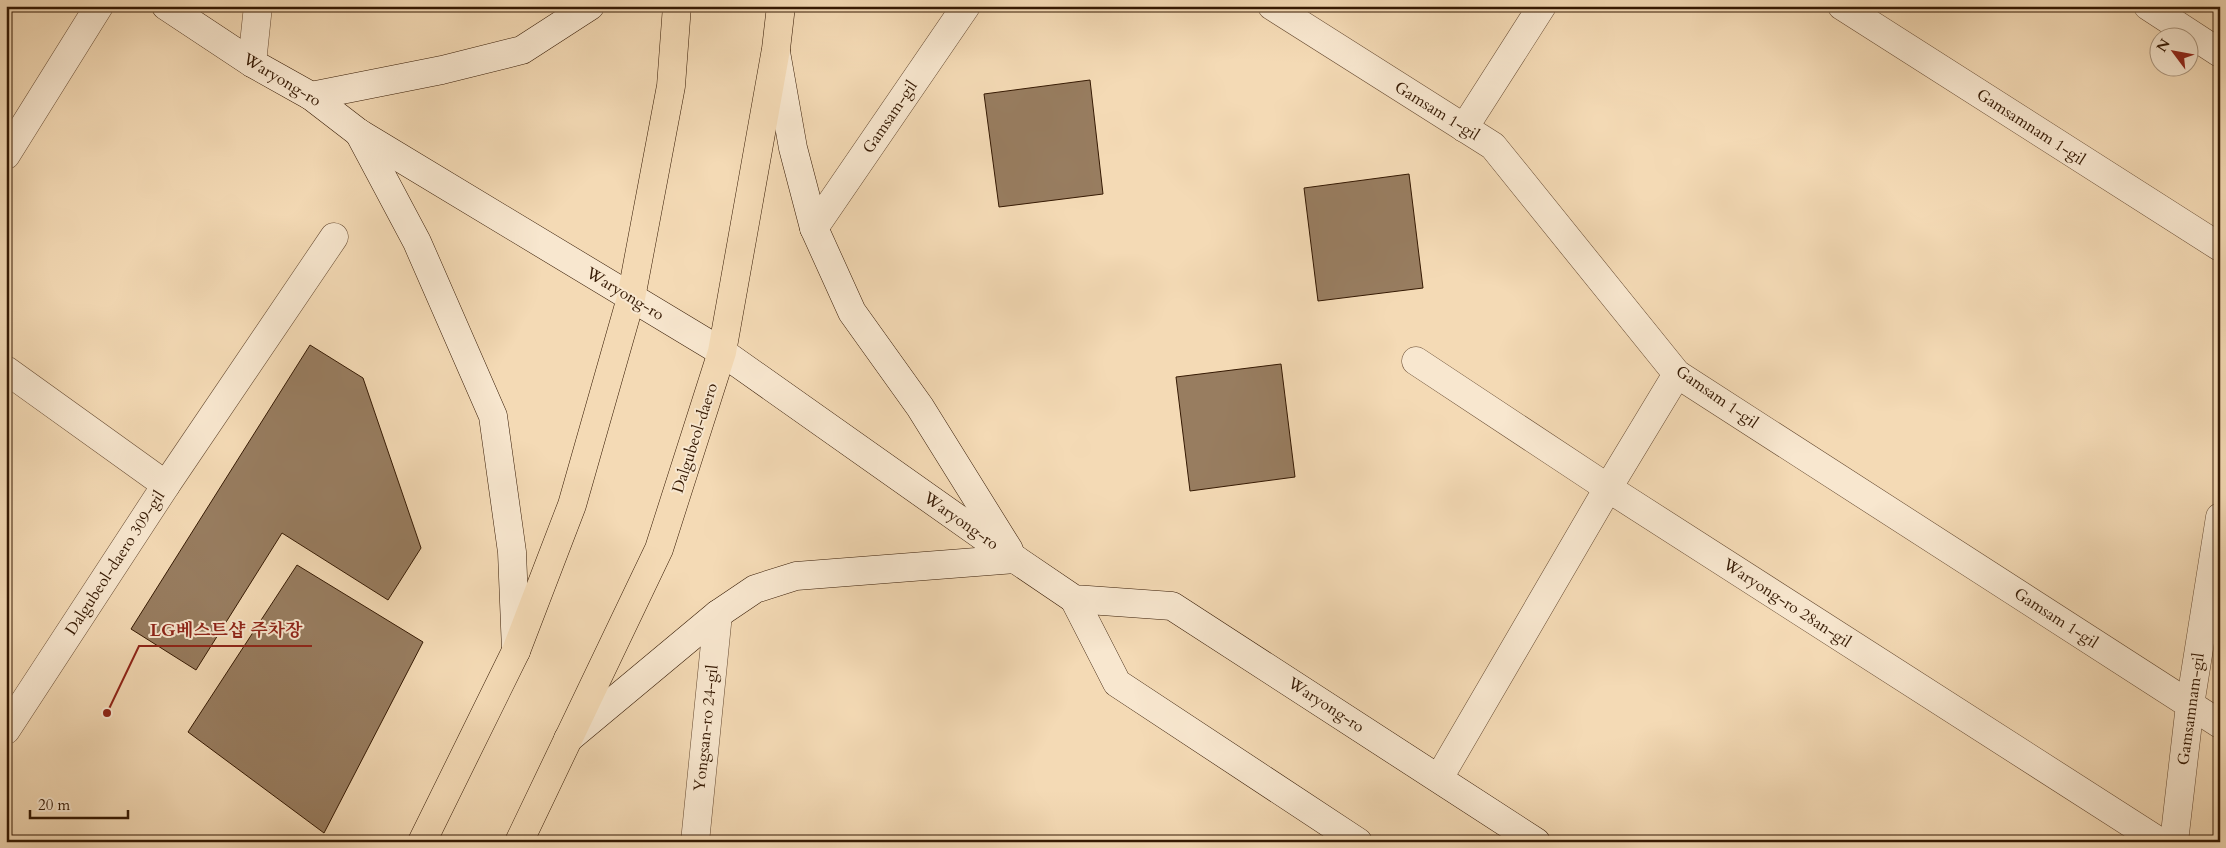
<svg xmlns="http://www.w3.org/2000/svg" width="2226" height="848" viewBox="0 0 2226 848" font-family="Cardo,'Noto Serif KR',serif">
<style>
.building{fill:#987d60;stroke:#351903}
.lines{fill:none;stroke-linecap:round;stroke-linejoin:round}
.minor-casing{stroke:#654930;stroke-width:29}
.tertiary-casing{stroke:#654930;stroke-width:29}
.secondary-casing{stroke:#351903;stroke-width:29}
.primary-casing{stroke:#351903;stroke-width:29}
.minor{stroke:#f8e7cf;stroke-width:28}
.tertiary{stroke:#f8e7cf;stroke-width:28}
.secondary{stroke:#f8e7cf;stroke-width:28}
.primary{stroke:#f4dab5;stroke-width:28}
.labels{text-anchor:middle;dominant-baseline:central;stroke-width:4;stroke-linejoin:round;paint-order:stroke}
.street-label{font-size:16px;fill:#351903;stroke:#f8e7cf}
.leader{fill:none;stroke:#8f2418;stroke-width:2}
.callout-dot{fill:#8f2418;stroke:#f8e7cf;stroke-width:2}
.callout-label{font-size:18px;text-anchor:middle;font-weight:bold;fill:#8f2418;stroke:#f8e7cf;stroke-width:4;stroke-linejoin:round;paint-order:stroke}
</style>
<rect width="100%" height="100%" fill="#f4dab5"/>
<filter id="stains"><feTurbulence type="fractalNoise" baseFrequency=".004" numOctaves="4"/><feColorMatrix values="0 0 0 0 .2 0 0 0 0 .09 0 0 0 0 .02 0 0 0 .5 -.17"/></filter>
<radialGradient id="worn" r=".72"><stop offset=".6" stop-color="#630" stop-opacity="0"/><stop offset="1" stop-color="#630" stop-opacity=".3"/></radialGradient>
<g class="building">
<polygon points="1090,80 1103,194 999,207 984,94"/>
<polygon points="1409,174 1423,288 1318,301 1304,188"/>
<polygon points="310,345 363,378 421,548 388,600 282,533 196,670 131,629"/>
<polygon points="1281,364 1295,477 1190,491 1176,377"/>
<polygon points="297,565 423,642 324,833 188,732"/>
</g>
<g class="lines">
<defs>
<g id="minor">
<polyline points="1272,6 1493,146 1677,374 2220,724"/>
<polyline points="1842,6 2220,247"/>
<polyline points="2148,6 2220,53"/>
<polyline points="252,63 258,6"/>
<polyline points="1464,128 1542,6"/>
<polyline points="6,155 99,6"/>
<polyline points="814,228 966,6"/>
<polyline points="1416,361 1608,488 2160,842"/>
<polyline points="6,370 166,485 6,730"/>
<polyline points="166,485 334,237"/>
<polyline points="1439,778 1608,488 1677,374"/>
<polyline points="2174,842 2190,705 2220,517"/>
</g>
<polyline id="tertiary" points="695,842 718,614"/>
<g id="secondary">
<polyline points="166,6 252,63 311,96 359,133 722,352 1015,559 1074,599 1172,606 1536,842"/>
<polyline points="776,52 793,148 814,228 852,312 920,407 1009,550"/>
<polyline points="311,96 442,70 522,50 590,6"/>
<polyline points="359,133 417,242 493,416 512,552 516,651"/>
<polyline points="1074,599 1117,683 1358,842"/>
<polyline points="568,739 718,614 755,589 796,576 1015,559"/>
</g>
<g id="primary">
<polyline points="422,842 516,651 572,505 631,298 671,86 677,6"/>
<polyline points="519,842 659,549 722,352 776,49 781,6"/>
</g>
</defs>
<use href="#minor" class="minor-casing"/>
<use href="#tertiary" class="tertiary-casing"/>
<use href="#secondary" class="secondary-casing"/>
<use href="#primary" class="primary-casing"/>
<use href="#minor" class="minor"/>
<use href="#tertiary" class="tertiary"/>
<use href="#secondary" class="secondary"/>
<use href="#primary" class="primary"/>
</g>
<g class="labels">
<g class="street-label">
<text transform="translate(282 80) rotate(31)">Waryong-ro</text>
<text transform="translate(1437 111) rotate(32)">Gamsam 1-gil</text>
<text transform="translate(890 117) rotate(-56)">Gamsam-gil</text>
<text transform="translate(2031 127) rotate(33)">Gamsamnam 1-gil</text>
<text transform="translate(625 294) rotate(31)">Waryong-ro</text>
<text transform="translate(1717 397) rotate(35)">Gamsam 1-gil</text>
<text transform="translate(695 438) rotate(-72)">Dalgubeol-daero</text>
<text transform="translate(961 521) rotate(35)">Waryong-ro</text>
<text transform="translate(115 563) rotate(-57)">Dalgubeol-daero 309-gil</text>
<text transform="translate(1787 603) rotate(33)">Waryong-ro 28an-gil</text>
<text transform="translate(2056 618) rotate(33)">Gamsam 1-gil</text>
<text transform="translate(1326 705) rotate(33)">Waryong-ro</text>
<text transform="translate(2191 709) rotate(-82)">Gamsamnam-gil</text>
<text transform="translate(706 728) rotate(-84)">Yongsan-ro 24-gil</text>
</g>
</g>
<path class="leader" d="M107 713L139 646H312"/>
<circle class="callout-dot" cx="107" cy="713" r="5"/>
<g class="callout-label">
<text x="226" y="636">LG베스트샵 주차장</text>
</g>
<rect width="2226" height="848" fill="none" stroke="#f4dab5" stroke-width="25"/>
<rect x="8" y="8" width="2211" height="833" fill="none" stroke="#351903" stroke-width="2.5"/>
<rect x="12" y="12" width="2201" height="823" fill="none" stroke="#351903"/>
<g transform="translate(2174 52) rotate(302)"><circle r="24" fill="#f8e7cf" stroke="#aa957d"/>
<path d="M0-4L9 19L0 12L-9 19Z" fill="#8f2418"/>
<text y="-8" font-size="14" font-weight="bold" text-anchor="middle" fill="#351903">N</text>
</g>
<path d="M30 810v8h98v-8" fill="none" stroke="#351903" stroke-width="2.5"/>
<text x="38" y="810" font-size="15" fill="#351903" stroke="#f8e7cf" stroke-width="4" paint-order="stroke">20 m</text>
<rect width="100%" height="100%" filter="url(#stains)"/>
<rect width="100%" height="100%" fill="url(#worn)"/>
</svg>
